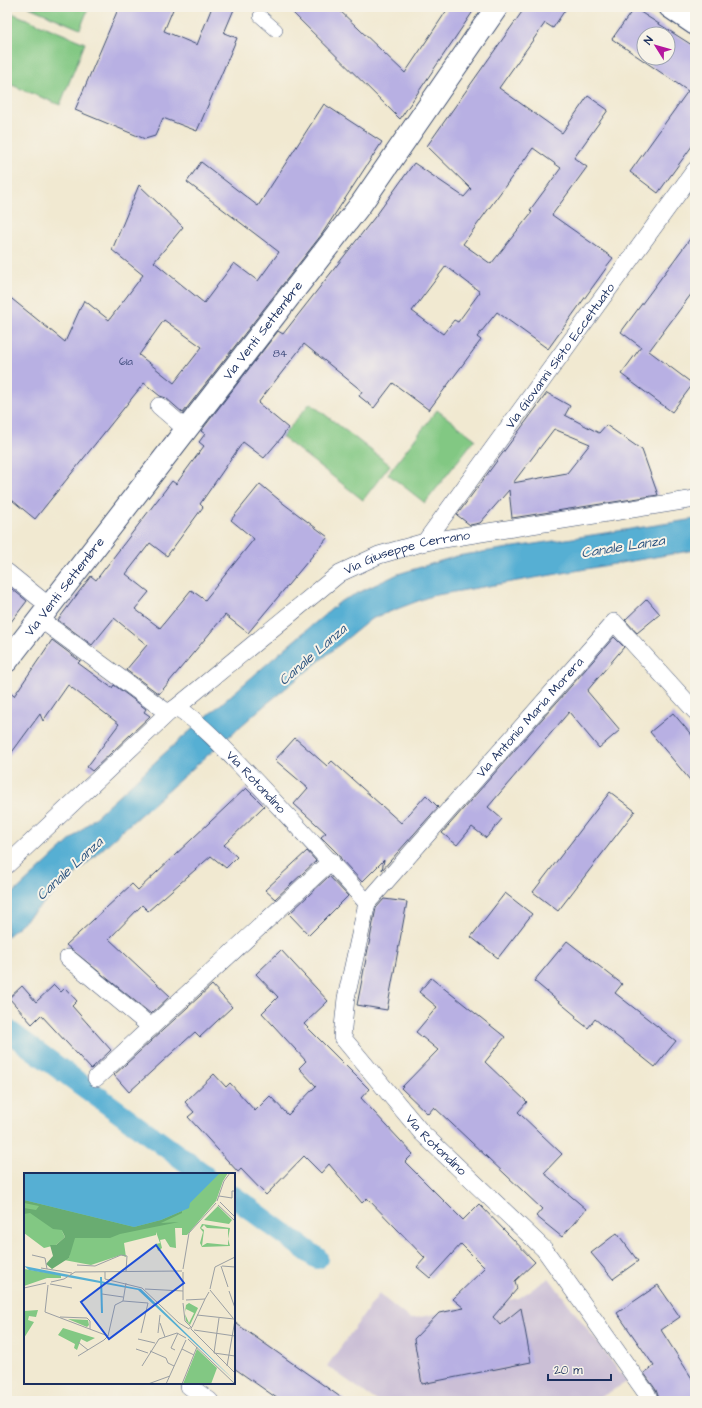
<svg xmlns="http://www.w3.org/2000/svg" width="702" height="1408" viewBox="0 0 702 1408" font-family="'Architects Daughter',sans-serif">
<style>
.industrial{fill:#cbbfd6}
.green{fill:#82c883;stroke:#4e7c70}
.water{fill:#56afd3;stroke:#386f98}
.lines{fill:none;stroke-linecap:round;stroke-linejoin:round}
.canal{stroke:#56afd3;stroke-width:22}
.building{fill:#b8b0e3;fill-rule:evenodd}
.pedestrian-casing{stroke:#3b4b6f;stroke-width:14}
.minor-casing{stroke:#3b4b6f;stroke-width:18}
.secondary-casing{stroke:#3b4b6f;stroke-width:24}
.primary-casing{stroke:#3b4b6f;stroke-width:24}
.pedestrian{stroke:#fff;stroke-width:13}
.minor{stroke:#fff;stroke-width:17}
.secondary{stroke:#fff;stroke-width:22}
.primary{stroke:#fff;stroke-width:22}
.labels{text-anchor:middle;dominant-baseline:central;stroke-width:4;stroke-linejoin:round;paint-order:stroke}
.number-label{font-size:11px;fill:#424f7f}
.street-label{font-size:13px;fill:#1b2f5e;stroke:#f7f3e8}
.water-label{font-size:14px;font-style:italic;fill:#2d5581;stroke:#f7f3e8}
.inset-river{fill:none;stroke:#56afd3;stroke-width:2}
.inset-road{fill:none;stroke:#9b9fa3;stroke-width:1}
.view{fill:#1d4ed8;fill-opacity:0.15;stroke:#1d4ed8;stroke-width:2}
.inset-edge{fill:none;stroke:#1b2f5e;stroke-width:2}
</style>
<rect width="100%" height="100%" fill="#f7f3e8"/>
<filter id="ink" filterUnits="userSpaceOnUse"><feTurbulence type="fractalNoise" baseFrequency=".025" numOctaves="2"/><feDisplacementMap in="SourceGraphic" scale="8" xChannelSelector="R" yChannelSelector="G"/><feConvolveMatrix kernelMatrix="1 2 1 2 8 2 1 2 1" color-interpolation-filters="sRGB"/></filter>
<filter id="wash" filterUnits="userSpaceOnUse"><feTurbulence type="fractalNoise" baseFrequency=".012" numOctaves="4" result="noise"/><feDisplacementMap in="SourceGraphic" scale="16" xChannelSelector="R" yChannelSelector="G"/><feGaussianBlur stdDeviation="0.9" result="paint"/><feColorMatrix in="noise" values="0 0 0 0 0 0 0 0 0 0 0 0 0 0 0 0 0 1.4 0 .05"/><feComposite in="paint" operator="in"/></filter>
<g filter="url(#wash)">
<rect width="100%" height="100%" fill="#f1e9d1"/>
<polygon class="industrial" points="549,1278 627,1382 594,1401 377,1401 327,1366 379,1294 410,1319 519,1298"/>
<g class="green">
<polygon points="29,7 89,7 80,29"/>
<polygon points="7,11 85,43 60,105 7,83"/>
<polygon points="310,403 390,465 363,500 282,437"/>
<polygon points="437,410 475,439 425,503 388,474"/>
</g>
<polygon class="water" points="695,519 695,550 431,596 371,619 259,710 123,830 7,937 7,899 167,751 283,650 341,601 398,574 457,556"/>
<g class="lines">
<g class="canal">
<polyline points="7,1030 203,1174"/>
<polyline points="234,1197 317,1258"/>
</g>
</g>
<g id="blocks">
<g class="building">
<polygon points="119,7 174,7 164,31 197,45 212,7 235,7 224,33 237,38 197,131 163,118 155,136 145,139 75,110"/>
<polygon points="287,7 336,7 405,73 449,7 476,7 400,119"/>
<path d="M 522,7 L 567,7 L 553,28 L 545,23 L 499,88 L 562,133 L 588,96 L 608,110 L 574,158 L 587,167 L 552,215 L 613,258 L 606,267 L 607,267 L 548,349 L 497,312 L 477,337 L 481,340 L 429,410 L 393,383 L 374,408 L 359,396 L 362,391 L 304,344 L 258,403 L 288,428 L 282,437 L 264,458 L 243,442 L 200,504 L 203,507 L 167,556 L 150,543 L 126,574 L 149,592 L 135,609 L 160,628 L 191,590 L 205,600 L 254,539 L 231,520 L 260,484 L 284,504 L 328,537 L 248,633 L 225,615 L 159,694 L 126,670 L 147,645 L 114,618 L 92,645 L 58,620 L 91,576 L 96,580 L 172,481 L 176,484 L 204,446 L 199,442 L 205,434 L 201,431 L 278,331 L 283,334 L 378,213 L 414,163 L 464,197 L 471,189 L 427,146 L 524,9 ZM 533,148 L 561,168 L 530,210 L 532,212 L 491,264 L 463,244 ZM 446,266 L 480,292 L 458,322 L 454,320 L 443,334 L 412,311 Z"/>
<path d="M 634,8 L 695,47 L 695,142 L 658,193 L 630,172 L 688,91 L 612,39 ZM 644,34 L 668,34 L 668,58 L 644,58 Z"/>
<path d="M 324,104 L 382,142 L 322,234 L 183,413 L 166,398 L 160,396 L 144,383 L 35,519 L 7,496 L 7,295 L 65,342 L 84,300 L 109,320 L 143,275 L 112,250 L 139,185 L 183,227 L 154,262 L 204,303 L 234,263 L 258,281 L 279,252 L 187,182 L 201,162 L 258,206 ZM 164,320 L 202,347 L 174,383 L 139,355 Z"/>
<polygon points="695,232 695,289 649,351 693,384 672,412 621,374 641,347 621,332"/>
<path d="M 547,393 L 570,406 L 565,415 L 599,433 L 606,425 L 642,450 L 658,495 L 512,518 L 509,490 L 480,523 L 470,525 L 457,515 ZM 554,429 L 590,444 L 567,473 L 513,483 Z"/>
<polygon points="7,585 27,601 7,627"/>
<polygon points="647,599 660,614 637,633 625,620"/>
<polygon points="614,637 624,647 587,691 620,730 599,748 569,712 488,807 502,819 486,838 472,827 457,845 442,833"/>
<polygon points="52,640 80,661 78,663 112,688 114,685 146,709 144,712 150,716 92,771 87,767 119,724 68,685 43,721 40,714 7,759 7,690 14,696"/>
<polygon points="673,713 695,739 695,786 650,732"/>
<polygon points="295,738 327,766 332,761 401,823 426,795 438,807 382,870 384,860 362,882 341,859 339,855 321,837 326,833 294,804 308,788 275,760"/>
<polygon points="246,788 264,806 224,845 237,857 226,868 211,856 148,911 142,905 109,939 170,996 151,1014 66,945 132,884 138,890"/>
<polygon points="610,792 635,811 558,911 533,892"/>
<polygon points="307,851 316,861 275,899 265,890"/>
<polygon points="329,876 348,896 309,935 289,914"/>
<polygon points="505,893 532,914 498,958 471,937"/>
<polygon points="384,899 407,902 387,1010 357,1005 376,908"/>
<polygon points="567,941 622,984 615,993 676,1041 655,1067 595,1019 588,1028 575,1018 576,1016 534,981"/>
<polygon points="281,950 328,1001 304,1024 369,1089 361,1098 413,1154 405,1162 463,1220 479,1204 535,1262 515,1281 517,1289 493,1317 500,1325 521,1308 531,1362 422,1384 414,1339 439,1313 464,1308 453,1299 485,1268 461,1244 430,1278 417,1267 425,1258 367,1198 362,1203 329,1164 321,1173 304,1156 266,1195 241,1169 238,1172 188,1117 194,1112 185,1102 214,1074 226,1087 230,1083 255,1111 270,1096 288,1115 316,1086 299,1068 306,1061 262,1013 278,997 256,974"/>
<polygon points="431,978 505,1037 485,1062 527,1102 518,1112 562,1154 544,1173 586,1209 562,1237 536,1216 542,1209 434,1107 428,1114 401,1088 438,1050 416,1032 437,1007 419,992"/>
<polygon points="54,985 61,992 65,988 77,1001 72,1006 111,1050 91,1069 41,1015 32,1024 9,998 22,986 36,1002"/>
<polygon points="212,985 232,1007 200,1037 195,1032 129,1092 114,1075"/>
<polygon points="617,1233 638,1261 613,1279 591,1253"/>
<polygon points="658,1285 680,1317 661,1330 695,1383 695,1401 660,1401 656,1390 644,1373 654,1366 617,1313"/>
<polygon points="234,1322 346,1401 281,1401 234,1368"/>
</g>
</g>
</g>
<g filter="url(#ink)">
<use href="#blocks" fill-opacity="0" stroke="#3b4b6f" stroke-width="1"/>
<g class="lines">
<defs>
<polyline id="pedestrian" points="260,16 276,30"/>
<g id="minor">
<polyline points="159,406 187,430"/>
<path id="s1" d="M 425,542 L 695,170"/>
<polyline points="7,572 49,606"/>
<polyline points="40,619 168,713"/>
<path id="s2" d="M 177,707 C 207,728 232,757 257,783 C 294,823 331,862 367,903 L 346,998 L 342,1037 L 422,1133 L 544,1249 L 647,1394 L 650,1401"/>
<path id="s3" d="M 7,865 L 168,713 L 177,707 L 340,573 L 379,555 L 425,542 L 695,499"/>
<path id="s4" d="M 367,903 L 614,622 L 695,711"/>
<polyline points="68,958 151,1027"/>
<polyline points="96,1078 331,861"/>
<polyline points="189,1386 210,1401"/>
</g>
<g id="secondary">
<path id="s5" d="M 7,661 L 361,204 L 497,7"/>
</g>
<polyline id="primary" points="670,7 695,24"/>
</defs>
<use href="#pedestrian" class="pedestrian-casing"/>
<use href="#minor" class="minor-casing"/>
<use href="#secondary" class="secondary-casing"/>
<use href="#primary" class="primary-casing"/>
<use href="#pedestrian" class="pedestrian"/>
<use href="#minor" class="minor"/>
<use href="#secondary" class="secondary"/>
<use href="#primary" class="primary"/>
</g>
</g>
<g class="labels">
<g class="number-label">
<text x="280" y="353">84</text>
<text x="126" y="361">61a</text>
</g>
<g class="street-label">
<text stroke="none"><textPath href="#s5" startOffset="418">Via Venti Settembre</textPath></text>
<text stroke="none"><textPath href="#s1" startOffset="230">Via Giovanni Sisto Eccettuato</textPath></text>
<text stroke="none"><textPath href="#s3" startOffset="514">Via Giuseppe Cerrano</textPath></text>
<text stroke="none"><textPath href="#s5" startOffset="94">Via Venti Settembre</textPath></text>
<text stroke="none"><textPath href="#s4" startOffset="247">Via Antonio Maria Morera</textPath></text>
<text stroke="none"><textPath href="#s2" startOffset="109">Via Rotondino</textPath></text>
<text stroke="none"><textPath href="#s2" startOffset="553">Via Rotondino</textPath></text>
</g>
<g class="water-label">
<text transform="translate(623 547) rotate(-9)">Canale Lanza</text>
<text transform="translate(313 655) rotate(-41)">Canale Lanza</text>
<text transform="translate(70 869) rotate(-43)">Canale Lanza</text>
</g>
</g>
<g transform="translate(24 1173)">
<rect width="211" height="211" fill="#f1e9d1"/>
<path d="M 0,0 L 204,0 L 199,8 L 192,28 L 163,62 L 158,62 L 158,55 L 151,55 L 152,75 L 146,74 L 141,66 L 136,67 L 138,75 L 134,78 L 132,71 L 136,70 L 132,59 L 132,62 L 100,70 L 102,84 L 97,82 L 67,92 L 40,87 L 45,85 L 47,72 L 38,58 L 41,64 L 32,72 L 20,75 L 0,60 ZM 194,33 L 208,47 L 205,51 L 180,47 ZM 178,51 L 206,55 L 204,66 L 206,73 L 178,74 L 176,70 L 179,59 L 176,55 ZM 180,52 L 183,55 L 204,56 L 204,72 L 183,70 L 178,73 L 180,57 L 177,55 ZM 0,96 L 37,102 L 37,105 L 23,105 L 0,113 ZM 165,130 L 174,135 L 166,152 L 162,148 L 161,141 L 165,150 L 170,140 L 162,136 L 161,139 L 162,132 ZM 14,137 L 12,144 L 5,143 L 4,147 L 10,149 L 0,165 L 0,138 ZM 44,146 L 64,147 L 65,152 L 63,154 ZM 39,155 L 71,165 L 63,169 L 57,166 L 53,177 L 50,175 L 51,171 L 34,162 ZM 173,176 L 193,195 L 187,211 L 159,211 Z" fill="#82c883" fill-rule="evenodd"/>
<path d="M 0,27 L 110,54 L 137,47 L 158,38 L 158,40 L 137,50 L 155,49 L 96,61 L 86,65 L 51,65 L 45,85 L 28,96 L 22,91 L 29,83 L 26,72 L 32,72 L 41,64 L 38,57 L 29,56 L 6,40 L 0,41 L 0,35 L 12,37 L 15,33 L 0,30 Z" fill="#69ac71"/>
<path d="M 0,0 L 196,0 L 166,30 L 165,35 L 137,47 L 110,54 L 0,27 ZM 0,93 L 117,116 L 211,208 L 114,117 L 5,97 Z" fill="#56afd3"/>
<path class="inset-river" d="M 77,104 L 78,140"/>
<path class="inset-road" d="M 195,23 L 208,25 L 208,18 L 211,18M 193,28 L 200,8 L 206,0M 196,29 L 211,44M 194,32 L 211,48M 8,82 L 21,85 L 23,96M 53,92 L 71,93 L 97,82 L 103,83 L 102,98M 197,93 L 204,114M 198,93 L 211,94M 17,95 L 48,100M 159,96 L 165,60 L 192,30M 81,99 L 81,106 L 118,115 L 155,150 L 165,156M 159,99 L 159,127M 27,109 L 40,106 L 51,99 L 158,98M 26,111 L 48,115M 24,112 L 21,139 L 84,163M 0,115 L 22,110M 121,116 L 159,118M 186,116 L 191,94 L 211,84M 186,117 L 209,145M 205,118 L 211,135M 78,121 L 99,124M 162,127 L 181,126 L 185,119M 99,128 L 124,130 L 117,160M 159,130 L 161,148 L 168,155 L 165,155M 173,142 L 210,146M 36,144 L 63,145 L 66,148 L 66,156M 195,145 L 190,180 L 211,183M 136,150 L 141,164M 168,154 L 181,126M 167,156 L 211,200M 170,157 L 211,163M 134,160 L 136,142M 114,166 L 131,170M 164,166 L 211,211M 54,169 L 64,177M 112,176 L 124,180M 158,176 L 170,182M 151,177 L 147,175 L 154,160M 126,178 L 142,185 L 144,190 L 150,193M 54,183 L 80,167 L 84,163 L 91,132 L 99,128 L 102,110M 118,193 L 135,166 L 153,160 L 162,165M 203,193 L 211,147M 124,211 L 146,203M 142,211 L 162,167M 158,211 L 173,174"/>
<path class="view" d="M 132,72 L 160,110 L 85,166 L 57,129 Z"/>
<rect width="211" height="211" class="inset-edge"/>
</g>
<rect width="702" height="1408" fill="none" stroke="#f7f3e8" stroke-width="24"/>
<g transform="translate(656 46) rotate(307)"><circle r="19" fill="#f7f3e8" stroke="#9fa5b1"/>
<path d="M0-3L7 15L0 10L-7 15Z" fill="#b5179e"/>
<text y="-6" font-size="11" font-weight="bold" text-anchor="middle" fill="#1b2f5e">N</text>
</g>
<path d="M548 1374v6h63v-6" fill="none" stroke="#1b2f5e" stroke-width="2"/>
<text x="554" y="1374" font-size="12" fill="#1b2f5e" stroke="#f7f3e8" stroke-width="3" paint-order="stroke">20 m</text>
</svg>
